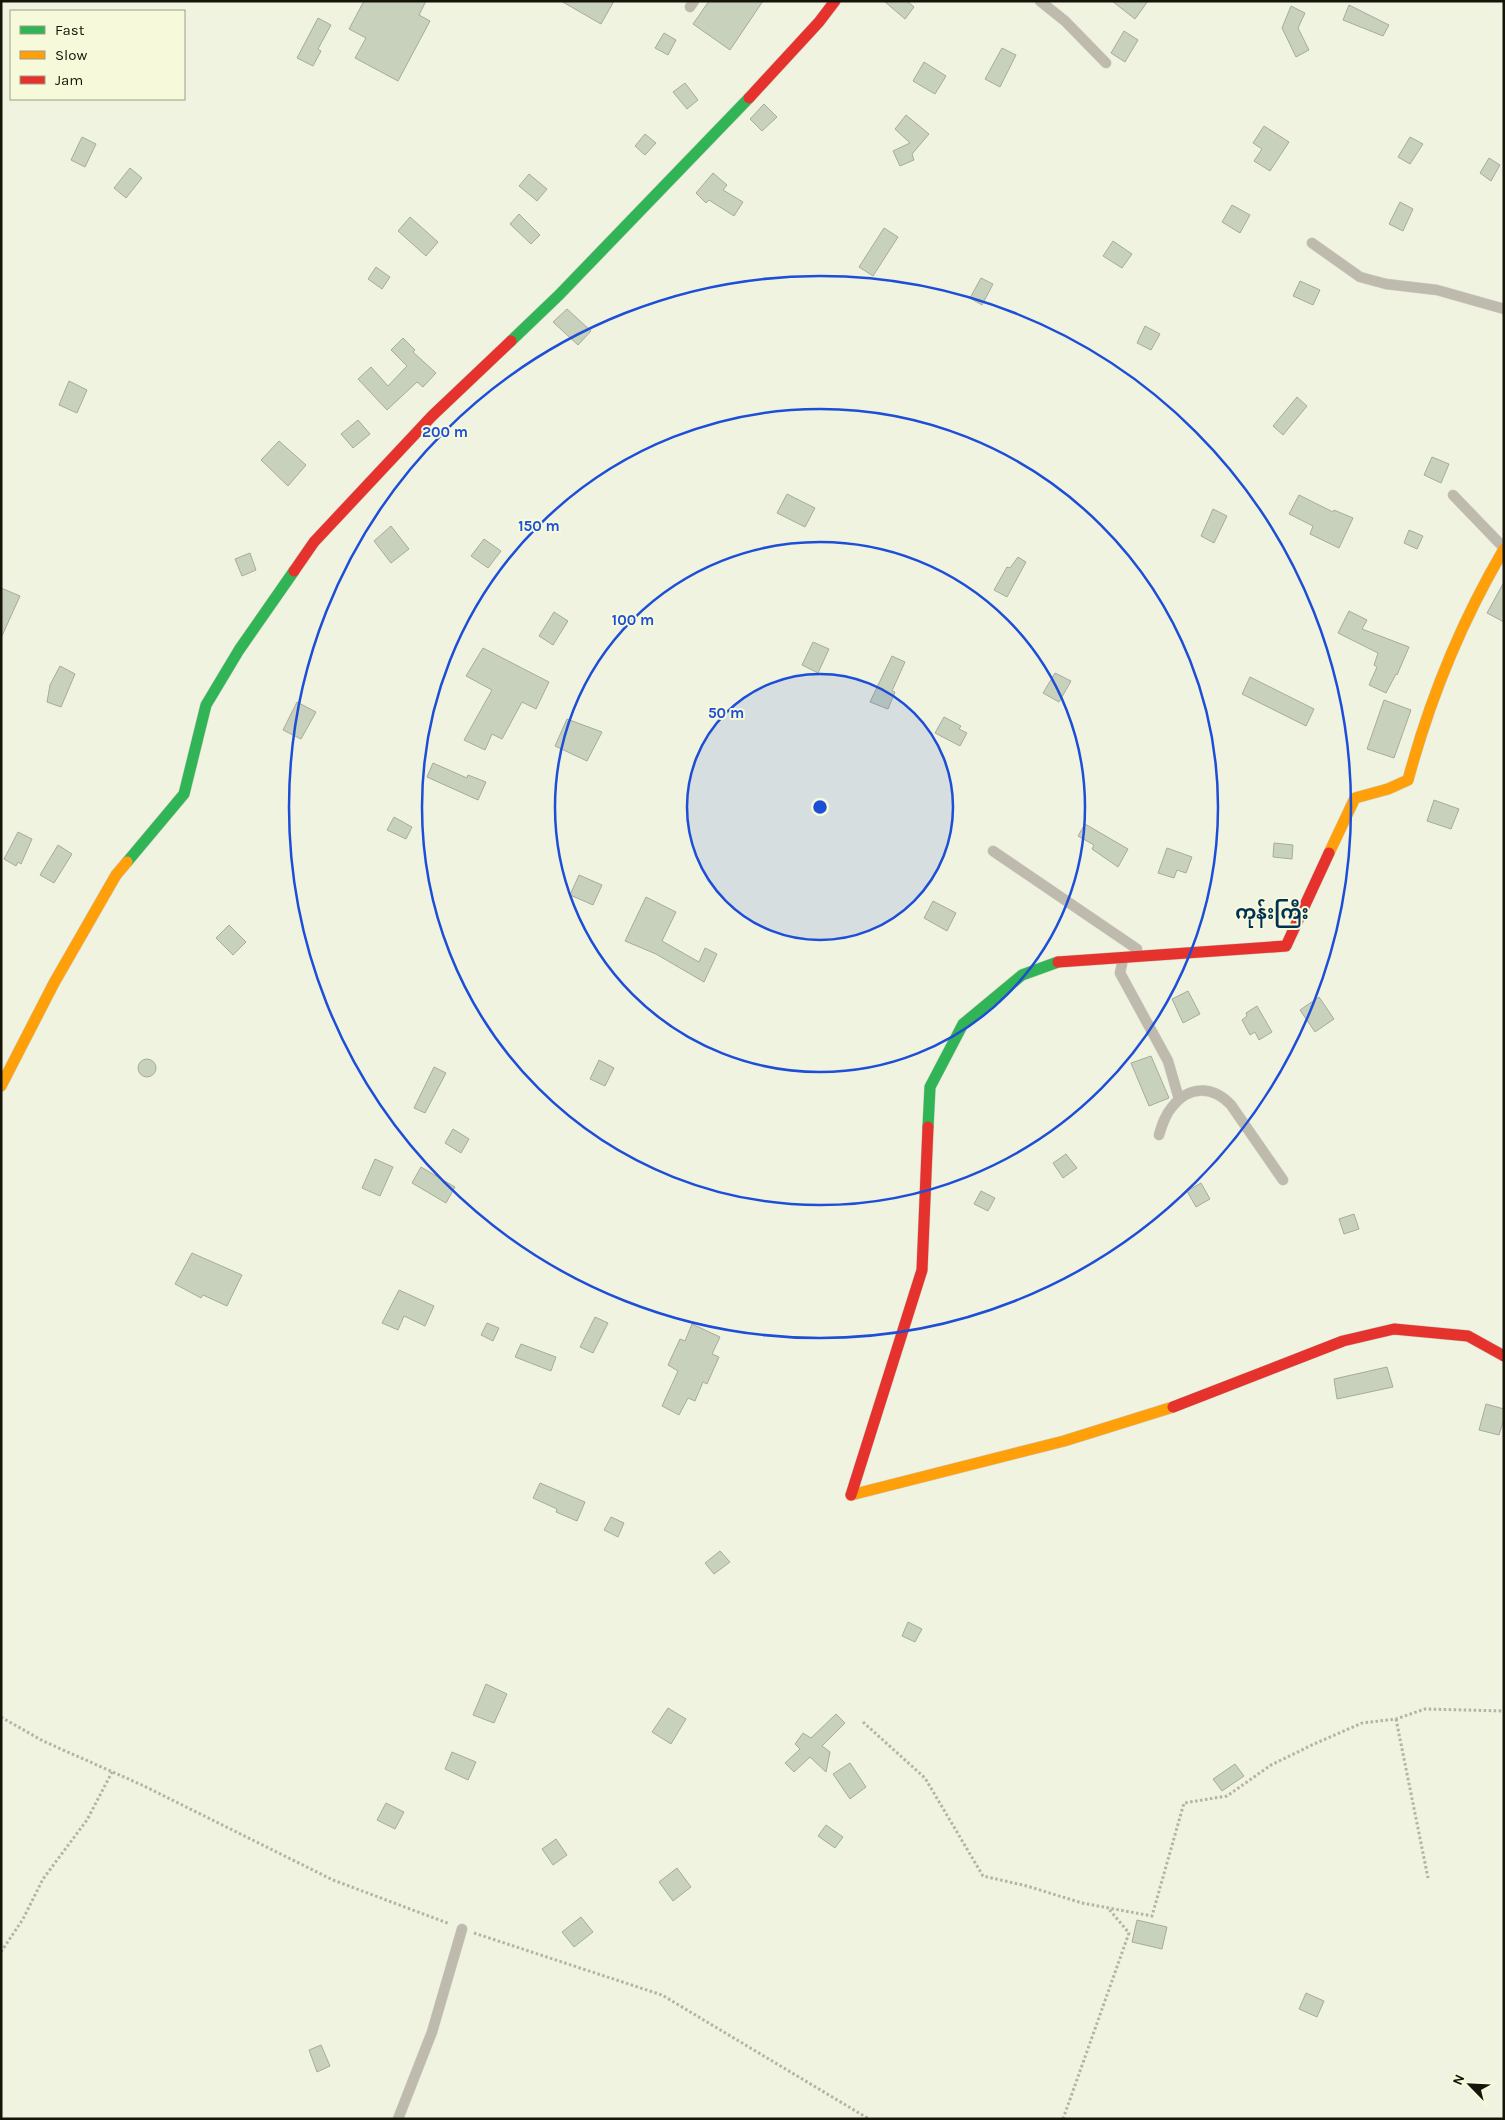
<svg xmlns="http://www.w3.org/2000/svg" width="1505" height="2120" viewBox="0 0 1505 2120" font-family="Karla,'Noto Sans Myanmar',sans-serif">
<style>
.building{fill:#c7d1bc;stroke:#a7ab9e}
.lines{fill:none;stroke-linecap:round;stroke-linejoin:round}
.lane-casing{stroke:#cdcec0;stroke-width:11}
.fast-casing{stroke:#cdcec0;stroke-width:12}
.slow-casing{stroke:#cdcec0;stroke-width:12}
.jam-casing{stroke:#cdcec0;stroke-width:12}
.path{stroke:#b5b2a7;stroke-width:3;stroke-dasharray:2.5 2.5;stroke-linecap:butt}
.lane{stroke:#bfbaae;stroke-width:10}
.fast{stroke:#30b455;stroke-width:11}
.slow{stroke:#ff9f0a;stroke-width:11}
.jam{stroke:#e5322d;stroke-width:11}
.ring{fill:none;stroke:#1d4ed8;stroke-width:2.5}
.labels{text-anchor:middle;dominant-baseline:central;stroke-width:4;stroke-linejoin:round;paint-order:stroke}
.quarter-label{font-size:19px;font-weight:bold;fill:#003154;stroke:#f7fada}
.centre{fill:#1d4ed8;stroke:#f7fada;stroke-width:2.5}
.ring-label{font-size:15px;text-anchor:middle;font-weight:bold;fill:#1d4ed8;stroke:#f7fada;stroke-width:4;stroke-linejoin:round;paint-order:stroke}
</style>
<rect width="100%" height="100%" fill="#f1f3e1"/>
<g class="building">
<polygon points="364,1 426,1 419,15 430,21 398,81 355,58 366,38 349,29"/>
<polygon points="561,1 614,1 601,24"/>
<polygon points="709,1 763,1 730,50 693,24"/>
<polygon points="884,1 907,1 914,7 905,19"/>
<polygon points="1112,1 1148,1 1135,19"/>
<polygon points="1349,5 1389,25 1383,36 1343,20"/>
<polygon points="1291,6 1305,13 1298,28 1309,50 1296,57 1282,28"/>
<polygon points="318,18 331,25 318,49 321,51 313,66 297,58"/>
<polygon points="1124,31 1138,40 1125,62 1111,53"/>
<polygon points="664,33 676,40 668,55 655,48"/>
<polygon points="1002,48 1016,55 1000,87 985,79"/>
<polygon points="924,62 946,76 935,94 913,81"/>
<polygon points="685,83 698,100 687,109 673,92"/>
<polygon points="764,104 777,117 762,131 750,119"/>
<polygon points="906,115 929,134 912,154 914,160 900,166 893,151 910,143 895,129"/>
<polygon points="1264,126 1289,142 1270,171 1254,161 1262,149 1253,143"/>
<polygon points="645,134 656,143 645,155 635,146"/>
<polygon points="82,137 96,144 85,167 71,160"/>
<polygon points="1410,137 1423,144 1410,164 1398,157"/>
<polygon points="1489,158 1500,165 1491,181 1480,173"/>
<polygon points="130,168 142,178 126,198 114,188"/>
<polygon points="713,173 727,185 723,190 743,202 734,216 709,200 706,203 696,193"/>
<polygon points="529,174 547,189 537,201 519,186"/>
<polygon points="1400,202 1413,209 1403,231 1389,224"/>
<polygon points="1232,205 1250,215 1240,233 1222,222"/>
<polygon points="519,214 540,235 531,244 510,224"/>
<polygon points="410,217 438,242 426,256 398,231"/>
<polygon points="884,228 898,237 873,276 859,267"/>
<polygon points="1113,241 1132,254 1122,268 1103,256"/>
<polygon points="376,267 390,277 382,289 368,279"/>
<polygon points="981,278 993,284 982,305 970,298"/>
<polygon points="1300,281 1320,290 1313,305 1293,296"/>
<polygon points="567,309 591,331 578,345 553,322"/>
<polygon points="1145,326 1160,334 1151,350 1137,343"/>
<polygon points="403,338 415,350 413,352 436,373 423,387 417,382 387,410 358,379 371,367 388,386 407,366 391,350"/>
<polygon points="69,381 87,390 77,413 59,405"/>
<polygon points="1297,397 1307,406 1283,435 1273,426"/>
<polygon points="358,420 370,434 353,448 341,434"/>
<polygon points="279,441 306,465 288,486 261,460"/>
<polygon points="1432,457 1449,464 1441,483 1424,475"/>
<polygon points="787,494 815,508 805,527 777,513"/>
<polygon points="1299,495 1333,512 1334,510 1353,518 1339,548 1310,534 1313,526 1289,514"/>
<polygon points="1213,509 1227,516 1214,543 1201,536"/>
<polygon points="391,526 409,549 391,563 374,541"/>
<polygon points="1409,530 1423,536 1417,549 1404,543"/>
<polygon points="484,539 501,551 488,568 471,556"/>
<polygon points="250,553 256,570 242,576 235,559"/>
<polygon points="1018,557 1026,562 1007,597 994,590 1007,567 1010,568"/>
<polygon points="1504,582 1504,622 1487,613"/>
<polygon points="1,588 20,596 1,638"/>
<polygon points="1349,611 1367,620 1362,629 1409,647 1397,675 1396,674 1386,693 1369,685 1377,667 1374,665 1378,653 1338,633"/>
<polygon points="554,612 568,621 553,645 539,636"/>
<polygon points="813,642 829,649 818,673 802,665"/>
<polygon points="483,648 549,682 536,709 522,702 502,739 492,734 485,750 464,740 492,690 466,676"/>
<polygon points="892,656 905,662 892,691 895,692 888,709 870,702"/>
<polygon points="60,666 75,674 61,707 47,702 50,685"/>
<polygon points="1055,673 1071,681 1059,702 1043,693"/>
<polygon points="1250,677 1314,709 1306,726 1242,694"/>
<polygon points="1384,700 1411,710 1394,758 1367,749"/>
<polygon points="297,702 316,712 301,739 283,730"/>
<polygon points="944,717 961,726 959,729 967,733 960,746 935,733"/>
<polygon points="567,719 602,732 587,761 555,746"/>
<polygon points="433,763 467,778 468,775 486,782 478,800 427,777"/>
<polygon points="1434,800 1459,809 1451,829 1427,821"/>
<polygon points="394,817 412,827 406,839 387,830"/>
<polygon points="1085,824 1128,849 1118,867 1092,849 1094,845 1078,836"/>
<polygon points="18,832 32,839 21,864 18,862 16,866 4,859"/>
<polygon points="1274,843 1293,845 1292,859 1273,857"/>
<polygon points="58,845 72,854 54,883 40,875"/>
<polygon points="1167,848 1192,857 1186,873 1177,870 1174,878 1158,873"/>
<polygon points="579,875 602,885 593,905 570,895"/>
<polygon points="646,897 676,912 662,941 699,962 705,948 717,954 704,982 656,954 625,941"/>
<polygon points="933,901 956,913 947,931 924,918"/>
<polygon points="229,925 246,942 233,955 216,938"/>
<polygon points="1188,991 1200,1014 1183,1023 1172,999"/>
<polygon points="1319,997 1334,1019 1315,1032 1300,1010"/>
<polygon points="1257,1006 1272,1032 1259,1040 1255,1032 1250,1035 1242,1020 1247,1016 1246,1013"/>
<polygon points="1151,1056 1169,1098 1149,1106 1131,1063"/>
<circle cx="147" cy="1068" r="9"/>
<polygon points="599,1060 614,1068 605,1086 590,1079"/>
<polygon points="434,1067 446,1073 425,1113 414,1108"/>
<polygon points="453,1129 469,1139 461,1153 445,1143"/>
<polygon points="1066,1154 1077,1168 1063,1178 1053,1163"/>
<polygon points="375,1159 393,1167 380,1196 362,1188"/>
<polygon points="421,1167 455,1187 446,1203 412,1183"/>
<polygon points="1201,1183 1210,1199 1196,1207 1187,1191"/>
<polygon points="981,1191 995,1198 988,1211 974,1204"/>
<polygon points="1354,1214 1359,1229 1344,1234 1339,1219"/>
<polygon points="192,1253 242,1275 227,1306 203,1295 201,1298 175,1284"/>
<polygon points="399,1290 434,1306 425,1326 404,1316 398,1330 382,1323"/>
<polygon points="595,1317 608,1323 593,1353 580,1347"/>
<polygon points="487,1323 499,1328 493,1341 481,1335"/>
<polygon points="692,1324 720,1337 712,1354 719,1357 707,1384 703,1382 695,1401 688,1398 679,1415 662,1406 678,1371 668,1365 680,1339 685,1341"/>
<polygon points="521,1344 556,1357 551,1371 515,1357"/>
<polygon points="1387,1367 1393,1387 1337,1399 1334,1379"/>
<polygon points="1486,1404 1504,1409 1504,1419 1499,1435 1479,1430"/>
<polygon points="540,1483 585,1502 577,1521 556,1512 557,1509 533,1498"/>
<polygon points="611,1517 624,1523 618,1537 604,1530"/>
<polygon points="720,1551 730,1562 714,1574 705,1563"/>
<polygon points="908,1622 922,1629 915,1642 902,1636"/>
<polygon points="486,1684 507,1694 494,1723 473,1715"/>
<polygon points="668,1708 686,1719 671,1744 652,1732"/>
<polygon points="836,1714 845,1723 822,1746 830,1752 826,1772 810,1757 794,1772 785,1763 800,1749 795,1744 803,1733 811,1738"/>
<polygon points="452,1752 476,1762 468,1780 445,1769"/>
<polygon points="850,1763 866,1787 850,1799 833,1774"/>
<polygon points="1235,1764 1244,1776 1222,1791 1213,1779"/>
<polygon points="386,1803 404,1812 395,1829 377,1820"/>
<polygon points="826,1825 843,1837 835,1848 818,1836"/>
<polygon points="556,1839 567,1855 553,1865 542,1849"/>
<polygon points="677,1868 691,1887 673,1901 659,1882"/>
<polygon points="581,1917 593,1932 574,1947 562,1932"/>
<polygon points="1137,1920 1167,1927 1162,1949 1132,1942"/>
<polygon points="1306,1993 1324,2001 1317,2017 1299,2009"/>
<polygon points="321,2045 330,2066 317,2072 309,2050"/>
</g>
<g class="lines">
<defs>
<g id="lane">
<polyline points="1040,1 1065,21 1106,63"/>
<polyline points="690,7 694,1"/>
<polyline points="1312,243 1360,277 1386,284 1437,290 1504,309"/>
<polyline points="1453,495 1504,548"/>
<polyline points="993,851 1137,949"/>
<polyline points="1123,959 1120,973 1168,1061 1179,1099"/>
<path d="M 1159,1135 C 1162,1125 1165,1115 1172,1107 C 1189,1085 1213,1086 1231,1105 L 1283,1180"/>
<polyline points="398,2119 432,2032 462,1929"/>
</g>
<g id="fast">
<polyline points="511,341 559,295 749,98"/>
<polyline points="127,862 184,794 206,705 239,650 294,571"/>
<polyline points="928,1127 930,1087 963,1024 1022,975 1058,962"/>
</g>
<g id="slow">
<path d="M 1329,853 L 1355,798 L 1388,789 L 1408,780 C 1430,698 1461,622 1504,549"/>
<polyline points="1,1086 54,983 116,875 127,862"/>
<polyline points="851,1495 1064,1441 1173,1407"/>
</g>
<g id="jam">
<polyline points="749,98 819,22 835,1"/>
<polyline points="294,571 314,542 432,416 511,341"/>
<polyline points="1058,962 1286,946 1329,853"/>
<polyline points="1173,1407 1343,1341 1394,1329 1468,1336 1504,1356"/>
<polyline points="851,1495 922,1270 928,1127"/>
</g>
</defs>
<use href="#lane" class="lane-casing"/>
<use href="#fast" class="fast-casing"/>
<use href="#slow" class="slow-casing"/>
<use href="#jam" class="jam-casing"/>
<g class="path">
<polyline points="1,1717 43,1741 142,1785 333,1880 450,1924"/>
<polyline points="1396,1719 1428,1878"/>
<polyline points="863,1722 925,1778 983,1876 1027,1886 1082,1903 1152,1916 1184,1803 1227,1796 1271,1765 1314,1744 1362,1723 1396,1719 1425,1709 1504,1711"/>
<polyline points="474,1933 662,1995 869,2119"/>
<polyline points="1,1952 23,1919 43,1879 87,1820 112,1772"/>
<polyline points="1063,2119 1129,1933 1108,1908"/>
</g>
<use href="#lane" class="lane"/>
<use href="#fast" class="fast"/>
<use href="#slow" class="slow"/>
<use href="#jam" class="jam"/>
</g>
<circle cx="820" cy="807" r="133" fill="#1d4ed8" fill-opacity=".12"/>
<g class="ring">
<circle cx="820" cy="807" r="133"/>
<circle cx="820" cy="807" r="265"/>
<circle cx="820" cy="807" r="398"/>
<circle cx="820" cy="807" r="531"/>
</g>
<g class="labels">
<g class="quarter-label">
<text x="1272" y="913">ကုန်းကြီး</text>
</g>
</g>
<circle cx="820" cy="807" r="8" class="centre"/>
<g class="ring-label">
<text x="445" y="437">200 m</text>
<text x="539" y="531">150 m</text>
<text x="633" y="625">100 m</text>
<text x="726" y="718">50 m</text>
</g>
<rect width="1505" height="2120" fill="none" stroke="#141409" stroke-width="5"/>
<rect x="10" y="10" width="175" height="90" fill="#f7fada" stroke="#9c9e86"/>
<rect x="20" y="26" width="25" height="8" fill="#30b455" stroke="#9c9e86"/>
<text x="55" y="35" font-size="15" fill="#141409">Fast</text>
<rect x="20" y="51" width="25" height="8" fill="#ff9f0a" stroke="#9c9e86"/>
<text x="55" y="60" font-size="15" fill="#141409">Slow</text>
<rect x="20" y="76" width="25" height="8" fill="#e5322d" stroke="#9c9e86"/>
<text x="55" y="85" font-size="15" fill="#141409">Jam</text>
<g transform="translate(1470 2085) rotate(294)" stroke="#f7fada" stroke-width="4" paint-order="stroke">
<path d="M0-4L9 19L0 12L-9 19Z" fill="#141409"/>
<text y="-8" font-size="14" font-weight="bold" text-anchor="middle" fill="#141409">N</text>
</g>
</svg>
